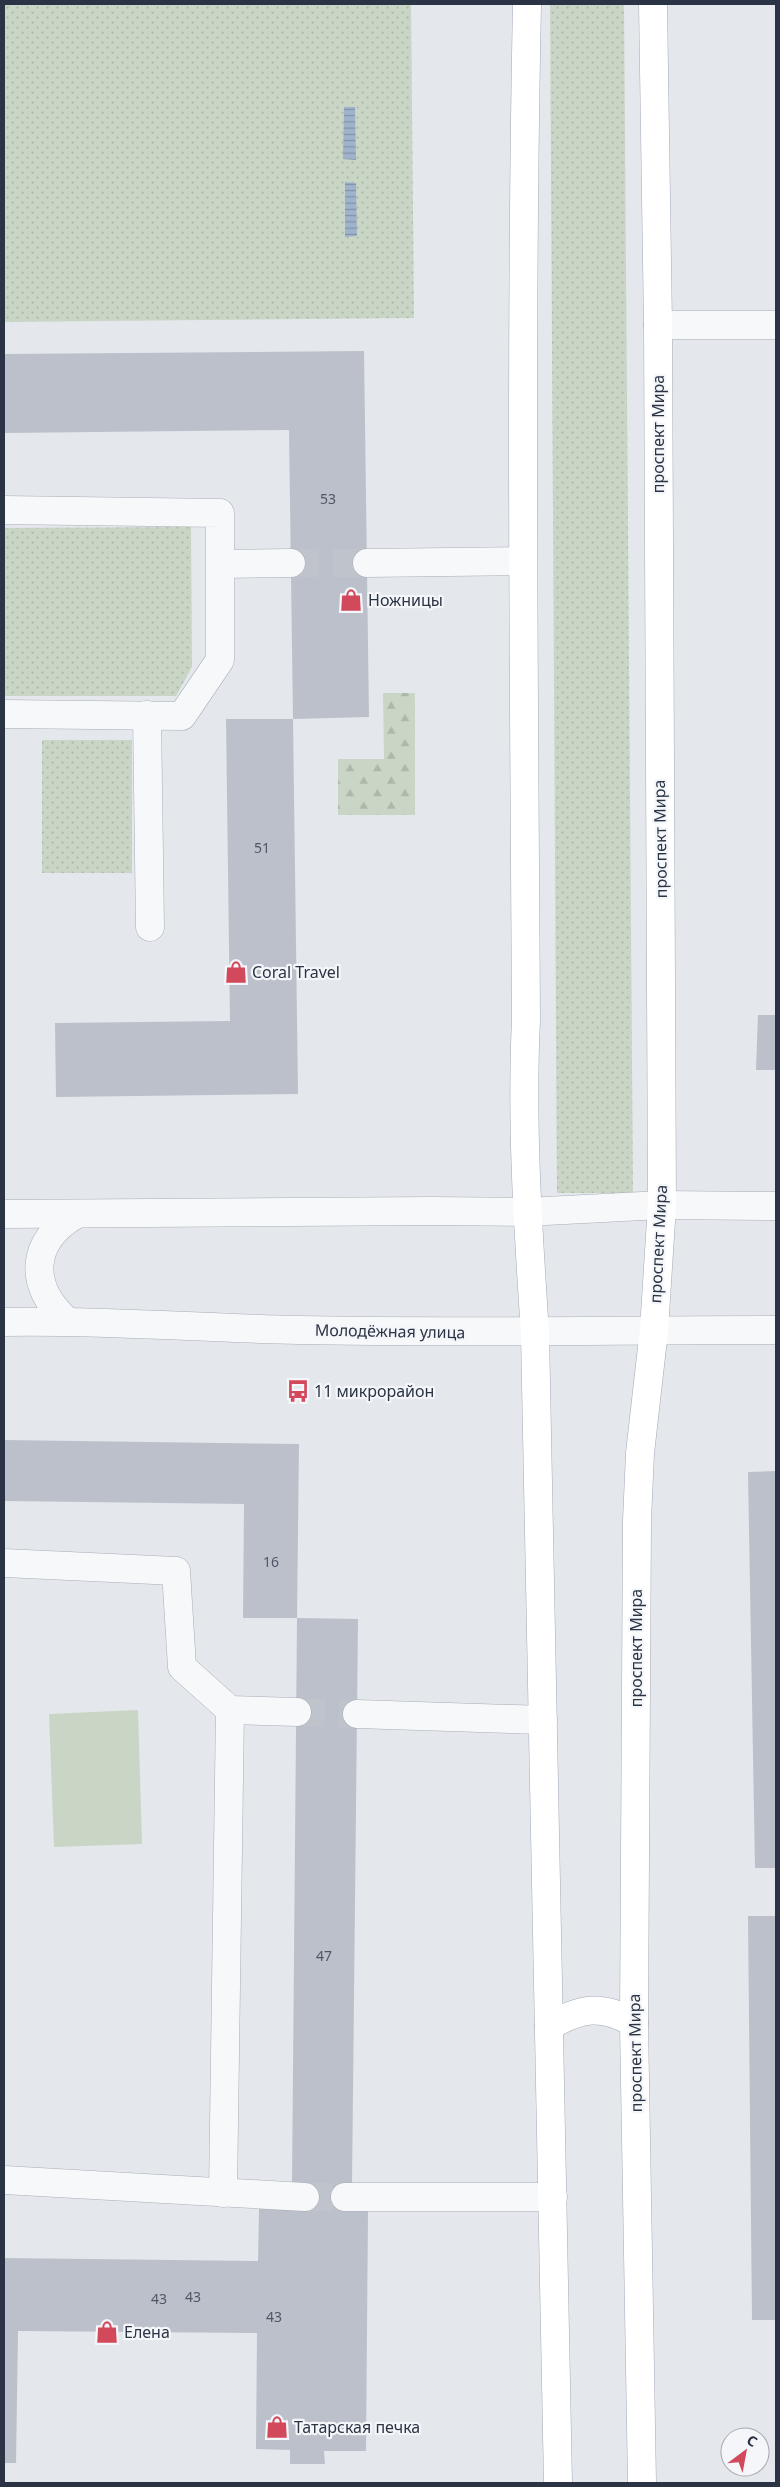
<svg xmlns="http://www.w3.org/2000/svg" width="780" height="2487" viewBox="0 0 780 2487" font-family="'Noto Sans',sans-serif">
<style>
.green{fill:url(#green-dots)}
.forest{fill:url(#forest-firs)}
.pitch{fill:#c9d6c5}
.water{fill:url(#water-rules)}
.building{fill:#bbc0ca}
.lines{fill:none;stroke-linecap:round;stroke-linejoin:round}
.minor-tunnel{stroke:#bfc3cb;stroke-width:28;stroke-dasharray:28 14;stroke-linecap:butt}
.minor-casing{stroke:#a9aeb7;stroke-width:29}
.major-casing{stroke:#a3abb8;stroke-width:29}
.minor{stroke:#f7f8fa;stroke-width:28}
.major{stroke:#fff;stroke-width:28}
.labels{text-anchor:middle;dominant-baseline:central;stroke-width:4.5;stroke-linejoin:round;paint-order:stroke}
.number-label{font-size:14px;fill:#4f5766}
.street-label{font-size:16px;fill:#2b3445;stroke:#f4f6f9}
.poi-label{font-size:16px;fill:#2b3445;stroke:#f4f6f9;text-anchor:start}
</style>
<defs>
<pattern id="green-dots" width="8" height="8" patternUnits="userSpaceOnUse" patternTransform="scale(1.25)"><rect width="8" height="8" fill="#c9d6c5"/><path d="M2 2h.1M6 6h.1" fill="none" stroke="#adb8ab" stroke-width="1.8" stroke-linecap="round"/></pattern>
<pattern id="forest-firs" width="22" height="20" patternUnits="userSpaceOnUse" patternTransform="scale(1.25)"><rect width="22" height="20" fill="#c9d6c5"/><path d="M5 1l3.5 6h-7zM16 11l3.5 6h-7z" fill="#adb8ab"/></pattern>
<pattern id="water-rules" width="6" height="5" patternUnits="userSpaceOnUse" patternTransform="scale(1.25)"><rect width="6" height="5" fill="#9fb4cc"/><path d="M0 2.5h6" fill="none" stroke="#8293a7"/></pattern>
</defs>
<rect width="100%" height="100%" fill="#e4e7ec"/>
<g class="green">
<polygon points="4,4 411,4 414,318 4,322"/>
<polygon points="550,4 624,4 633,1193 557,1193"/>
<polygon points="191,527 192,667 176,696 4,696 4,528"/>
<rect x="42" y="740" width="90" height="133"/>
</g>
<polygon class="forest" points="383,693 415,693 415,815 338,815 338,759 384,759"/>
<polygon class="pitch" points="138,1710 142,1844 54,1847 49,1714"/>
<g class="water">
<polygon points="344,107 355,107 356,160 343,159"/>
<polygon points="345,182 356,183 357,236 345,237"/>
</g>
<g class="building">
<polygon points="364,351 369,717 293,719 289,430 4,433 4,354"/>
<polygon points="226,719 293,719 298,1094 56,1097 55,1023 230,1021"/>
<polygon points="758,1015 776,1015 776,1070 756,1070"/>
<polygon points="4,1440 299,1444 297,1618 243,1618 244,1504 4,1501"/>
<polygon points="776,1471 776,1868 755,1868 748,1472"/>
<polygon points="297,1618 358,1619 352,2185 368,2210 366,2451 324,2451 325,2464 290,2464 290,2450 256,2449 257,2333 18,2331 16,2463 4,2463 4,2258 258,2261 259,2209 305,2209 292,2184"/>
<polygon points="748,1916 776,1916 776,2320 752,2320"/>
</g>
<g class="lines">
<g class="minor-tunnel">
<polyline points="291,563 367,563"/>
<polyline points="297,1712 357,1714"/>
<polyline points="305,2197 345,2197"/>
</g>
<defs>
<g id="minor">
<polyline points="658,325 776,325"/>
<polyline points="4,510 220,513 220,660 182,716 4,714"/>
<polyline points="367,563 522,561"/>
<polyline points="221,564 291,563"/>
<polyline points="147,715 150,927"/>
<polyline points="4,1214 432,1211 526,1212 662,1205 776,1206"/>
<path d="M 67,1321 C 28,1286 30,1242 75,1215"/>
<path d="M 4,1322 C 102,1320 200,1328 299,1330 C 458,1333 617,1330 776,1330"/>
<polyline points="4,1563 176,1571 182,1667 230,1710 223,2193"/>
<polyline points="230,1710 297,1712"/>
<polyline points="357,1714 543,1720"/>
<polyline points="4,2180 305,2197"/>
<polyline points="345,2197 553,2197"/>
</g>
<g id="major">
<path d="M 527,4 C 520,342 524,681 526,1020 C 521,1125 528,1228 535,1333 L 558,2483"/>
<path d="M 549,2026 C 581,2008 601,2004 634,2023"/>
<polyline points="642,2483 634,2023 637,1521 640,1453 654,1330 662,1205 658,325 653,4"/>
</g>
</defs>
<use href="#minor" class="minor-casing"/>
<use href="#major" class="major-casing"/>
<use href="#minor" class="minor"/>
<use href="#major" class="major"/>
</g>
<defs>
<symbol id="shop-bare" viewBox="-9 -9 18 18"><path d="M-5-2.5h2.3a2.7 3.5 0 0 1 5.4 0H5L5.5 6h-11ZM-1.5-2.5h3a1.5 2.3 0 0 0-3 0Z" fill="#d1495b" stroke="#f4f6f9" stroke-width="2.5" paint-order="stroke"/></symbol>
<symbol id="bus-bare" viewBox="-9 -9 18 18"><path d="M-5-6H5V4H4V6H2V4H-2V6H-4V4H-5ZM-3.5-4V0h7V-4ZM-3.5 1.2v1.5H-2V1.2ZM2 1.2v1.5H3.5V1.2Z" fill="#d1495b" stroke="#f4f6f9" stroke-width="2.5" paint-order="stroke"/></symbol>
</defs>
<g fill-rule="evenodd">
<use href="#shop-bare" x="335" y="584" width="32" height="32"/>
<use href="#shop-bare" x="220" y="956" width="32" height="32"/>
<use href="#bus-bare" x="282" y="1375" width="32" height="32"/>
<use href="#shop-bare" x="91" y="2316" width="32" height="32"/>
<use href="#shop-bare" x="261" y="2411" width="32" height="32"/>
</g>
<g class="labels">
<g class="number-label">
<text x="328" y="498">53</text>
<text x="262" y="847">51</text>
<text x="271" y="1561">16</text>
<text x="324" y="1955">47</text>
<text x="193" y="2296">43</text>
<text x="159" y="2298">43</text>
<text x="274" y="2316">43</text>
</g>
<g class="street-label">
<text transform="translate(658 434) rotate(-90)">проспект Мира</text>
<text transform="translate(660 839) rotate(-91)">проспект Мира</text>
<text transform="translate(658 1244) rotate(-87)">проспект Мира</text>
<text transform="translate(390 1331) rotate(1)">Молодёжная улица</text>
<text transform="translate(636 1648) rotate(-90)">проспект Мира</text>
<text transform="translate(635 2053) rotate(-91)">проспект Мира</text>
</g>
<g class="poi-label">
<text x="368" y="600">Ножницы</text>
<text x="252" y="972">Coral Travel</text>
<text x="314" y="1391">11 микрорайон</text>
<text x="124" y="2332">Елена</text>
<text x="294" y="2427">Татарская печка</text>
</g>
</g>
<rect width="780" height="2487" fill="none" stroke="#2b3445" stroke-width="10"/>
<g transform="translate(745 2452) rotate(32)"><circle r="24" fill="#f4f6f9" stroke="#a4a8b1"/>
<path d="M0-4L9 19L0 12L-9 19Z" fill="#d1495b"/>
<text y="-8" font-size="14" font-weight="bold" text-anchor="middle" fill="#2b3445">С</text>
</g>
</svg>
